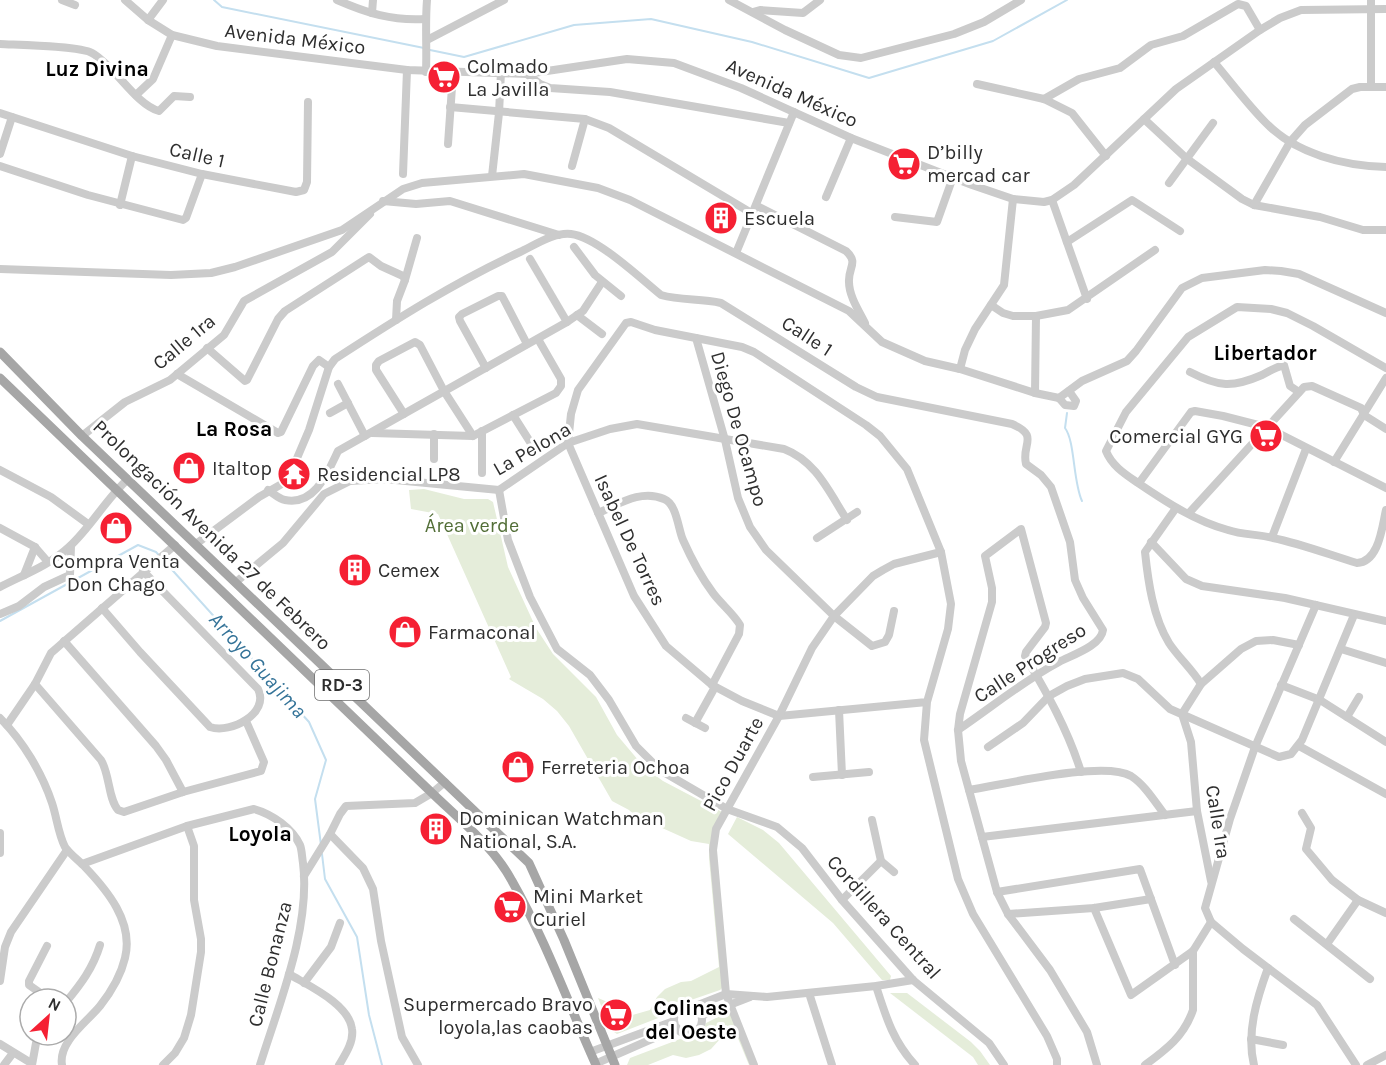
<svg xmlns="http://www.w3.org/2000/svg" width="1386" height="1065" viewBox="0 0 1386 1065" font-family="Karla,sans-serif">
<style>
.green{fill:#e5edda}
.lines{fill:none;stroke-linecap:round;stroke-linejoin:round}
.stream{stroke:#c4dfef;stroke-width:2}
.minor{stroke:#cbcbcb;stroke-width:8}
.major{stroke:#a6a6a6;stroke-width:9}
.labels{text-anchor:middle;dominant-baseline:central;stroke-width:6;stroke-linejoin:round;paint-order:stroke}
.shield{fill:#fff;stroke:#6d6d6d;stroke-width:1.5}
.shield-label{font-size:18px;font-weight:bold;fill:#2e2e2e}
.street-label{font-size:20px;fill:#2e2e2e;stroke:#fff}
.poi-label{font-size:20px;fill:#2e2e2e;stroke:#fff;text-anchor:start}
.park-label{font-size:20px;fill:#526e37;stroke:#fff}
.neighbourhood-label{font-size:21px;font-weight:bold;fill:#000;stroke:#fff}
.water-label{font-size:21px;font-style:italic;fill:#347398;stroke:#fff}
</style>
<rect width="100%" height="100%" fill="#fff"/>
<g class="green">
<polygon points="424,489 464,499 488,499 493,502 508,567 536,628 553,654 596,697 617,735 644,767 663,781 722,812 713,837 723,987 720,990 691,1000 679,1001 673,1006 666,1015 617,1034 611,1030 598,998 617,1006 629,1016 650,1010 657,997 665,989 681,982 691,981 719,967 709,858 709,844 691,841 660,827 641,821 629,810 612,801 569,726 557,711 543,699 509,679 511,677 438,514 411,509 409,490"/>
<polygon points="737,817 763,830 779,843 891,976 890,980 882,980 833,923 728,834"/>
<polygon points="890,993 907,993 971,1042 980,1051 990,1065 978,1065 973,1057"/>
<polygon points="728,1012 731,1013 753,1065 749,1065 735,1031 720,1039 711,1049 699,1055 686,1058 673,1055 648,1065 627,1065 630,1058 680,1039 696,1037 703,1031 706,1023"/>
</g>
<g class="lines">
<g class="stream">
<polyline points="214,0 222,7 424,48"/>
<polyline points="430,50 464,57 574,25 651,19 752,42 869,78 993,41 1067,0"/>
<path d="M 1067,413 L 1065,428 C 1075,441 1073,482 1082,501"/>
<polyline points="0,621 138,545 156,552 309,722 326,760 315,799 321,845"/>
<polyline points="322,854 325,879 357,937 369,1015 382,1065"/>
</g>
<g class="minor">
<polyline points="62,0 75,5"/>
<polyline points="125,0 148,20 172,35 217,46 407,70 527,74 627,59 674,63 741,88 851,138 972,185 1013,199 1044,202 1052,200 1074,185 1176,89 1260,30 1280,18 1301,10 1386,9"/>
<path d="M 337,0 C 367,13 392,21 425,19"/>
<polyline points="729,0 785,30 839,55 861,58 954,34 984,22 1021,0"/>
<polyline points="753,12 760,10 803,13 820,0"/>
<polyline points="372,13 373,0"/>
<polyline points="148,20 163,0"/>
<polyline points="427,40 504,0"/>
<path d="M 0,44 C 18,45 80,46 92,53 C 115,66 135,104 159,111 L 174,96 L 190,97"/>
<path d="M 1214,62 C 1231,82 1247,104 1266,123 C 1296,154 1344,166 1386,167"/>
<path d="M 426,72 C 427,48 425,24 427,0"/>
<polyline points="527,74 540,84 550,88 610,92 789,123"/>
<polyline points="977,84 1044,99 1072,113 1106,156"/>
<polyline points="1371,87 1371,0"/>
<polyline points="136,95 153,79 172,35"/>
<polyline points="1044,99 1079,79 1120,68 1151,45 1183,36 1238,4 1246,6 1260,30"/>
<polyline points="450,107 585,119 609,128 753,214"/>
<polyline points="0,113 132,156 202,174 296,192 304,190 307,182 308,102"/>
<polyline points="1144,119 1186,158 1242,199 1254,205 1320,217 1363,230 1386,230"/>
<polyline points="448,144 453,73"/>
<polyline points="0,154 12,117"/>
<polyline points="0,166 88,195 183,220 186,218 202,174"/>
<polyline points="572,166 585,119"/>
<polyline points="403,174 407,70"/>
<polyline points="492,176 499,113 501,72"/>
<polyline points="1169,183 1213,123"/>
<polyline points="826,197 851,138"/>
<polyline points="1052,200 1087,299"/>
<polyline points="383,201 416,204 450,201 559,235"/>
<polyline points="120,205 132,156"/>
<polyline points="1254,205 1290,142 1305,125 1352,89 1360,87 1386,87"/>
<path d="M 757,206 L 846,251 C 859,263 848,267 849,282 C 849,296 859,311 865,323"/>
<polyline points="895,217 937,222 953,177"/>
<polyline points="1067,242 1132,200 1180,231"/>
<polyline points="574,247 595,275 621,296"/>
<polyline points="736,253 794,112"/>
<polyline points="530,259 567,322"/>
<polyline points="0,269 171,275 211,273 235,267 342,230 403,189 422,183 524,174 598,188 630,200 849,311 882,342 925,361 960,369 1035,393 1059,398 1065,405 1074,406 1076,401 1069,391"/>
<polyline points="405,280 417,238"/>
<polyline points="991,305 1003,313 1013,316 1036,316 1068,310 1155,250"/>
<polyline points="577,315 602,334"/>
<polyline points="696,338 725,440 738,498 750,527 766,550 834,616 872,646 885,642 889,635 894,611"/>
<polyline points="207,348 245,381 247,380 278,319 285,311 369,257 381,266 403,276 405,280 397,301 396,320"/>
<polyline points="486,368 460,321 459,317 462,314 498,296 502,296 527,344"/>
<path d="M 1386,368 L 1313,326 L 1287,313 L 1271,309 L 1237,307 L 1188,337 L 1126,412 L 1106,451 C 1112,466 1125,474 1138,483 C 1166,502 1195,521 1228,530 C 1243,535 1258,534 1273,538 C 1302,544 1330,555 1357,563 C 1379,562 1382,527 1386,510"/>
<polyline points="960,369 965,350 975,329 1004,285 1013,199"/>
<path d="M 1190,372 C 1219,387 1232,388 1262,375 C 1269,371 1276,367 1284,365 L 1290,386 L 1299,392"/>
<polyline points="177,374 278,433 281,432 313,366 319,360 329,367"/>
<polyline points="338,384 365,436"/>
<polyline points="1035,393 1036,316"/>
<polyline points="1059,398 1082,381 1127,361 1136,351 1182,288 1202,278 1265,270 1281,271 1299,274 1386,313"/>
<polyline points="330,413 348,403"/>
<polyline points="404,414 376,370 376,365 379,361 415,342 420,345 444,391 473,436"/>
<polyline points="513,415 532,445"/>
<polyline points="482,431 482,473"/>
<polyline points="372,433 473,436 556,393 561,386 561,379 538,339"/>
<polyline points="434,434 434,459"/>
<polyline points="82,436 125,402 170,380 224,335 244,301 332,252 370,214"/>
<polyline points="1334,462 1386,378"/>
<polyline points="0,470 51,497 88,524"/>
<polyline points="1139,483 1191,412 1195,411 1223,416 1266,427 1386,488"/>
<path d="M 268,490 C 273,493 279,499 285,500 C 315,506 328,472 338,451 L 567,322 L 583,311 L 602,282"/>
<polyline points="499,490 508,540 530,597 557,649 590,675 609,700 636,746 660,770 727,809 777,827 802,848 842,900 913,980 989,1043 1004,1065"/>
<path d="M 1176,508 L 1145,552 C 1148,581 1153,617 1169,643 C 1178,657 1192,669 1201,684"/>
<path d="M 598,513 C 619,504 641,489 664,499 C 677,504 678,529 683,540 C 691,558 701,577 713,593 C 721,604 733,613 740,625 L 739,634 L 712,685"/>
<polyline points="1189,513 1304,387 1312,386 1361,408 1364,415 1386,429"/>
<polyline points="0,528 35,547 48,562"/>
<polyline points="1272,537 1306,449"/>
<polyline points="817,538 857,512"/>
<polyline points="1151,542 1186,579 1202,586 1285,598 1386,621"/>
<path d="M 196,544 L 259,497 L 280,485 L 289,477 L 309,430 L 329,367 L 335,359 C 395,320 455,282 520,252 C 535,245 554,232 571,234 C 597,237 640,278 661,295 C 681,301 701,298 721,303 L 856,387 L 877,397 L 1012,424 C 1040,436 1021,444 1026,464 L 1041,475 L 1051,487 L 1070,542 L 1075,580 L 1083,598 L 1103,630 C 1101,646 1072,655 1059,662 C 1023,681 992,707 958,730"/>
<polyline points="24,575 35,547"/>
<path d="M 236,582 L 283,543 L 324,494 L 350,481 L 385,479 L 499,490 L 568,443 L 610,429 L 637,424 L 784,449 C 816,461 829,492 847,520"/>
<path d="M 0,587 C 23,575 50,565 69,547 C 91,527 106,499 128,479"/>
<polyline points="1316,605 1255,747 1230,819 1205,908 1211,922 1243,949 1317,1005 1356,1065"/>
<path d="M 102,608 L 140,652 L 210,727 C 231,734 270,713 258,689 L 143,571"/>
<polyline points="0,614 19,606 44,587 70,575 71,546"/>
<polyline points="64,641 156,746 166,760 183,792"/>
<polyline points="1341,649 1386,663"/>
<path d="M 35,684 L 101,760 C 110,775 108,798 118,810 L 124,812 L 183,792 L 261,771 L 264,762 L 246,721"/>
<polyline points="1281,685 1320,700 1386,742"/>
<polyline points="927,702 779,716 742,701 712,685 666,646 634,596 568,443 571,414 578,390 626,323 631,322 655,330 742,347 754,352 866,425 880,436 907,469 941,552 951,604 948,629 927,702 924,740 958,879 973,914 1047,1036 1057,1059 1057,1065"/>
<polyline points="839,710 842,775"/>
<polyline points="1347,717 1359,697"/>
<path d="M 0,718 C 23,741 42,773 52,803 C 57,818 58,833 65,847 C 70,854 78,860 84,866 C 107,890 134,922 125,958 C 121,975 111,992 100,1006 C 87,1022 58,1042 62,1065"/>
<polyline points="686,718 705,728"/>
<polyline points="695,723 715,687"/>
<polyline points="7,725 35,684 51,653 175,545"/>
<polyline points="1299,746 1386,794"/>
<polyline points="988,747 1023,723 1049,696 1067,686 1085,679 1123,673 1138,679 1170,709 1279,757 1291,754 1302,740 1354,615"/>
<path d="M 1081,772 C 1068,730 1047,693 1025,656 L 1026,652 L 1045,627 L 1046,623 L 1021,529 L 985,556 L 992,588 L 992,602 L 960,714 L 958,730 L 961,761 L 997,892 L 1008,914 L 1050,970 L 1087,1032 L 1097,1065"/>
<polyline points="813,777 869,772"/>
<path d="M 969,790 C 1002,785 1104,760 1131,776 C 1145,785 1155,802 1165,815"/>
<polyline points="1302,813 1311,828 1306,849 1332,880 1358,900 1386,913"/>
<polyline points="872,820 881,861 894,872"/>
<polyline points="0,833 0,853"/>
<polyline points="330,834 363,868 373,889 381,941 402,1037 418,1065"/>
<polyline points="982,837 1197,811"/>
<path d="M 82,864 L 187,826 L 254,809 C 272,814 292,828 300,845 C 302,850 302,858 303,863 C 311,927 279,1004 260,1065"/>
<polyline points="304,876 330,834 340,814 346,806 415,803 432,793 445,782"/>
<polyline points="1211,881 1197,811 1191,742 1182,714 1201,684 1241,649 1256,641 1273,640 1299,645"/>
<polyline points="997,892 1140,869 1175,965"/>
<polyline points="842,900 881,861"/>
<polyline points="1094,908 1131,995 1193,951 1211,922"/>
<polyline points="1008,914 1094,908 1151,899"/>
<polyline points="1294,919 1370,979"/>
<polyline points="1327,944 1358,900"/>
<polyline points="47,946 29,981 29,985 49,999"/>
<path d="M 289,974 C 309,986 349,1004 352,1029 C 354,1042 345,1055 339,1065"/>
<polyline points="0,981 5,947 11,932 67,850"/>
<polyline points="304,983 331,947 340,923"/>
<path d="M 876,986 C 886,1017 893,1041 915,1065"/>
<polyline points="809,993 832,1065"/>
<path d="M 66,1002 C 81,984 93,968 100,945"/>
<circle cx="688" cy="1020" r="14"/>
<polyline points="693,1007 726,994 767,997 876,986 913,980"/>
<polyline points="701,1016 750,997"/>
<polyline points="1251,1039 1283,1045"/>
<polyline points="0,1044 31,1063"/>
<polyline points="590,1052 674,1021"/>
<polyline points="595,1064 677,1028"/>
<polyline points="4,1065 13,1053"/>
<polyline points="32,1065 36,1043 40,1035"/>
<polyline points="163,1065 175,1053 184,1038 191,1015 201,952 201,939 194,900 194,846 187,826"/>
<polyline points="754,1065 726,994 713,850 716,829 779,716 812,648 834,616 873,576 883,570 894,564 941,552"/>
<path d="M 1145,1065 C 1167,1049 1184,1036 1193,1010 L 1193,951"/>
<path d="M 1254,1065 C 1246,1033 1257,998 1268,968"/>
<polyline points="1367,1065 1386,1055"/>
</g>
<g class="major">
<polyline points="0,352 82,436 529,863 564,940 615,1065"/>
<path d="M 0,378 L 432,793 C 460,820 494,847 512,881 C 546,941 568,1003 596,1065"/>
</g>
</g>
<defs>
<symbol id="supermarket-disc" viewBox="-11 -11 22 22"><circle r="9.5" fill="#f52033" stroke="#fff"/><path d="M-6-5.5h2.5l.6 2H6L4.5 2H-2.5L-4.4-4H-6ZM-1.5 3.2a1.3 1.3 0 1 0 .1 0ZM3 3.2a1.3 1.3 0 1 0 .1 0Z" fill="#fff"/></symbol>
<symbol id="building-disc" viewBox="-11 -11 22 22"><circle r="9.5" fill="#f52033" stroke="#fff"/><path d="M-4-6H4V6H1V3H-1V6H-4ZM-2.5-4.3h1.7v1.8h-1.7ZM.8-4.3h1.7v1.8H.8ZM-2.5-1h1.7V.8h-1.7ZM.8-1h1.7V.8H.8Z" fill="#fff"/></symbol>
<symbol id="shop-disc" viewBox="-11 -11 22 22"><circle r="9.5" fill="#f52033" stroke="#fff"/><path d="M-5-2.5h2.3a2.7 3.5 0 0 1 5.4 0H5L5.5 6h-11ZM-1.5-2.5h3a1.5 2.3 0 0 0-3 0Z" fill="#fff"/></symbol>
<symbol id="temple-disc" viewBox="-11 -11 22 22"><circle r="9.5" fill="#f52033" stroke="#fff"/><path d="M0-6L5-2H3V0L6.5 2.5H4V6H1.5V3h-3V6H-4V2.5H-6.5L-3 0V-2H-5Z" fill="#fff"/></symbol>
</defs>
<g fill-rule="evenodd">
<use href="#supermarket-disc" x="425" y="58" width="38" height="38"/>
<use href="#supermarket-disc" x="885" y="145" width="38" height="38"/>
<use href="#building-disc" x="702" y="199" width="38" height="38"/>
<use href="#supermarket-disc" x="1247" y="417" width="38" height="38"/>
<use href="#shop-disc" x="170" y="449" width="38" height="38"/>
<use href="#temple-disc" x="275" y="455" width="38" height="38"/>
<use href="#shop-disc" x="97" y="509" width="38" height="38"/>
<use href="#building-disc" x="336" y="551" width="38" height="38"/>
<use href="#shop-disc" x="386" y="613" width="38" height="38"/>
<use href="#shop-disc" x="499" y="748" width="38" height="38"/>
<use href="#building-disc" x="417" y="810" width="38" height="38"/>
<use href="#supermarket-disc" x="491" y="888" width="38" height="38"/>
<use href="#supermarket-disc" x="597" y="996" width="38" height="38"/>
</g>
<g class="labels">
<rect class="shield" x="315" y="670" width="54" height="30" rx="4.5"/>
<g class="shield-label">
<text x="342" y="685">RD-3</text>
</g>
<g class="street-label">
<text transform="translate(295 39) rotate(7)">Avenida México</text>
<text transform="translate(792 93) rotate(24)">Avenida México</text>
<text transform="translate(197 155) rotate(13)">Calle 1</text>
<text transform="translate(807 336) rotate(33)">Calle 1</text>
<text transform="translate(184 342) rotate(-40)">Calle 1ra</text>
<text transform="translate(739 429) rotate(74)">Diego De Ocampo</text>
<text transform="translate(532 449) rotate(-30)">La Pelona</text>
<text transform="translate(212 535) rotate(44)">Prolongación Avenida 27 de Febrero</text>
<text transform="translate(630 540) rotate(65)">Isabel De Torres</text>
<text transform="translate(1030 663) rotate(-33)">Calle Progreso</text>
<text transform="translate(733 764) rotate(-61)">Pico Duarte</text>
<text transform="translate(1218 822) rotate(81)">Calle 1ra</text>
<text transform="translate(884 917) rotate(48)">Cordillera Central</text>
<text transform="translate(270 964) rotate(-76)">Calle Bonanza</text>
</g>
<g class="poi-label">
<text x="467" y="66">Colmado<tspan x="467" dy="23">La Javilla</tspan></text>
<text x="927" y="152">D’billy<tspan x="927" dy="23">mercad car</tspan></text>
<text x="744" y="218">Escuela</text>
<text x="1243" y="436" text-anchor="end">Comercial GYG</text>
<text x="212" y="468">Italtop</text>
<text x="317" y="474">Residencial LP8</text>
<text x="116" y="561" text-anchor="middle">Compra Venta<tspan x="116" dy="23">Don Chago</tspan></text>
<text x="378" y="570">Cemex</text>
<text x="428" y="632">Farmaconal</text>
<text x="541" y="767">Ferreteria Ochoa</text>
<text x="459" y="818">Dominican Watchman<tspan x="459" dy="23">National, S.A.</tspan></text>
<text x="533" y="896">Mini Market<tspan x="533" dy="23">Curiel</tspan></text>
<text x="593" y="1004" text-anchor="end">Supermercado Bravo<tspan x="593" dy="23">loyola,las caobas</tspan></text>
</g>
<g class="park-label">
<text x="472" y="525">Área verde</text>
</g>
<g class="neighbourhood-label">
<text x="97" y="69">Luz Divina</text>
<text x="1265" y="353">Libertador</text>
<text x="234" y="429">La Rosa</text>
<text x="260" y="834">Loyola</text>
<text x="691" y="1008">Colinas<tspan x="691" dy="24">del Oeste</tspan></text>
</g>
<g class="water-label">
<text transform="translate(258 665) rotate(48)">Arroyo Guajima</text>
</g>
</g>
<g transform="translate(48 1017) rotate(27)"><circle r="28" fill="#ffffff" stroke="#ababab" stroke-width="1.5"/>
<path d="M0-4.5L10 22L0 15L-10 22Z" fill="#f52033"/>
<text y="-9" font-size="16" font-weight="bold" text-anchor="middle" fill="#2e2e2e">N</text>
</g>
</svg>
